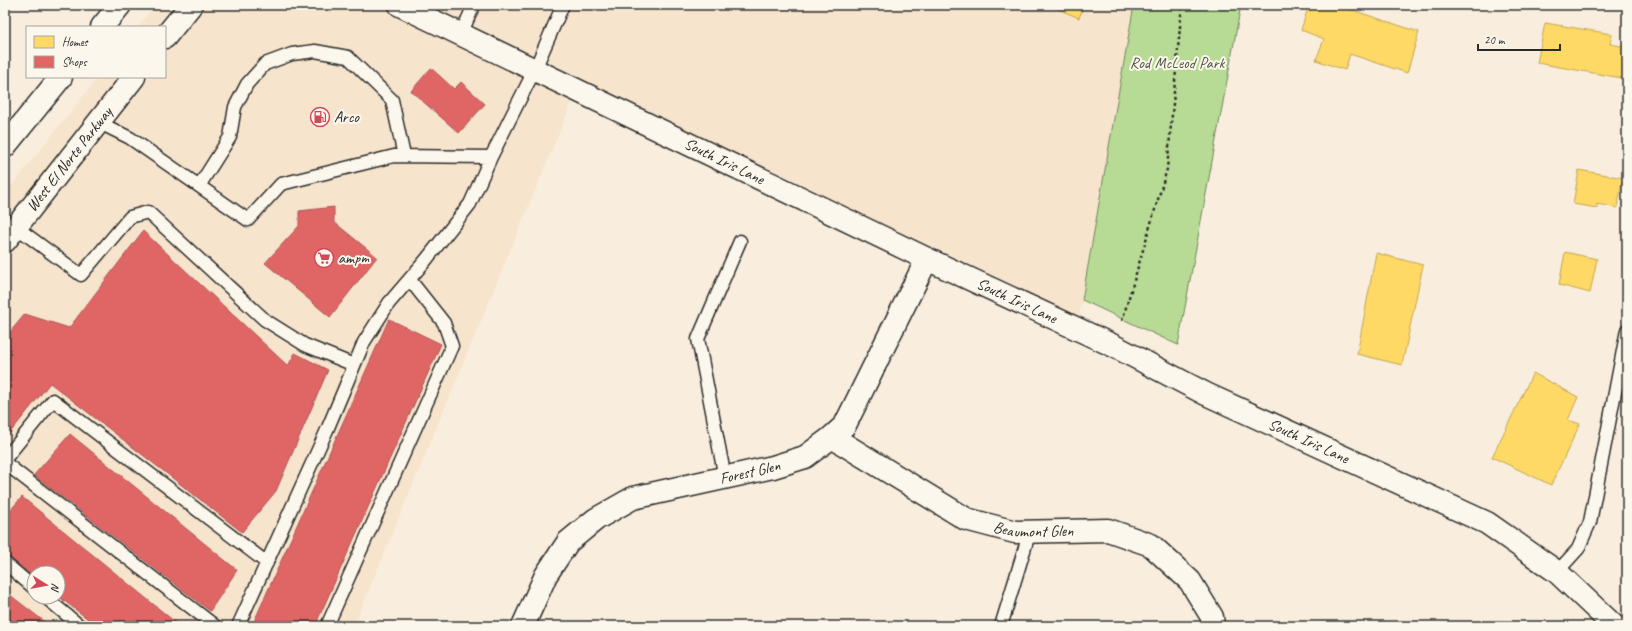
<svg xmlns="http://www.w3.org/2000/svg" width="1632" height="631" font-family="Caveat,sans-serif">
<style>
.built{fill:#f7e4cc;fill-rule:evenodd}
.green{fill:#b7db95;stroke:#718360}
.homes{fill:#ffd966;stroke:#bfa554}
.shops{fill:#e06666;stroke:#aa5454}
.lines{fill:none;stroke-linecap:round;stroke-linejoin:round}
.lane-casing{stroke:#2b2b2b;stroke-width:15}
.street-casing{stroke:#2b2b2b;stroke-width:25}
.secondary-casing{stroke:#2b2b2b;stroke-width:25}
.primary-casing{stroke:#2b2b2b;stroke-width:25}
.path{stroke:#2b2b2b;stroke-width:2.5;stroke-dasharray:3 3;stroke-linecap:butt}
.lane{stroke:#fbf7ec;stroke-width:12}
.street{stroke:#fbf7ec;stroke-width:22}
.secondary{stroke:#fbf7ec;stroke-width:22}
.primary{stroke:#fbf7ec;stroke-width:22}
.labels{text-anchor:middle;dominant-baseline:central;stroke-width:4;stroke-linejoin:round;paint-order:stroke}
.park-label{font-size:16px;fill:#4e5746;stroke:#fbf7ec}
.poi-label{font-size:16px;fill:#2b2b2b;stroke:#fbf7ec;text-anchor:start}
.street-label{font-size:16px;fill:#2b2b2b;stroke:#fbf7ec}
</style>
<rect width="100%" height="100%" fill="#f9eedd"/>
<filter id="ink" filterUnits="userSpaceOnUse"><feTurbulence type="fractalNoise" baseFrequency=".025" numOctaves="2"/><feDisplacementMap in="SourceGraphic" scale="8" xChannelSelector="R" yChannelSelector="G"/><feConvolveMatrix kernelMatrix="1 2 1 2 8 2 1 2 1" color-interpolation-filters="sRGB"/></filter>
<g filter="url(#ink)">
<path class="built" d="M155,5H1135L1077,329L577,90L354,626H5V194L98,77H165V27H138ZM34,573H58V597H34Z"/>
<path class="green" d="M1134,5H1241L1178,345L1082,300Z"/>
<path class="homes" d="M1049,5H1084L1079,18Z
M1309,5H1337L1419,32L1407,73L1350,54L1345,70L1316,60L1324,39L1301,30Z
M1545,23L1612,34L1610,44L1627,47V79L1537,63Z
M1579,170L1623,178L1617,208L1597,204V208L1573,204Z
M1565,252L1597,259L1590,293L1559,285Z
M1376,253L1423,265L1402,365L1357,354Z
M1533,373L1578,397L1568,420L1580,424L1551,485L1492,457Z"/>
<path class="shops" d="M431,68L454,89L461,82L485,104L459,133L411,91Z
M334,207V222L377,257L330,317L265,263L299,226V211Z
M143,231L288,366L295,353L328,370L276,491L242,532L50,383L5,439V338L25,314L69,328Z
M389,319L441,344L315,626H252Z
M70,434L237,570L210,611L34,475Z
M22,497L180,626H97L58,596V573H34V577L5,554V516Z
M5,591L50,626H5Z"/>
<g class="lines">
<defs>
<path id="lane" d="M461,34L474,5
M98,122L130,138L248,220L281,184L394,156L491,157L535,69L563,5
M199,186L230,137L235,107L247,84L265,64L292,54L315,51L348,57L392,100L404,156
M16,227L81,275L130,217L148,212L265,320L305,345L354,365
M5,459L53,400L267,563
M5,463L215,626
M725,478L698,339L740,241
M5,563L34,588
M1557,572L1578,549L1590,522L1627,330
M45,597L80,626
M238,626L327,430L364,342L389,303L426,260L470,204L491,157
M327,626L452,346L444,323L410,280
M1001,626L1030,531"/>
<g id="street">
<path id="s1" d="M832,437L966,519L1015,532L1108,530L1151,545L1190,581L1212,617L1213,626"/>
<path id="s2" d="M523,626L546,575L568,542L596,519L633,498L773,467L805,457L832,437L845,425L927,259"/>
</g>
<g id="secondary">
<path id="s3" d="M400,5L927,259L1114,346L1206,394L1487,523L1557,572L1614,626"/>
</g>
<g id="primary">
<path d="M102,27L120,5"/>
<path d="M165,37L191,5"/>
<path d="M5,146L61,77"/>
<path id="s4" d="M5,241L134,77"/>
</g>
</defs>
<use href="#lane" class="lane-casing"/>
<use href="#street" class="street-casing"/>
<use href="#secondary" class="secondary-casing"/>
<use href="#primary" class="primary-casing"/>
<path class="path" d="M1122,321L1167,169L1182,5"/>
<use href="#lane" class="lane"/>
<use href="#street" class="street"/>
<use href="#secondary" class="secondary"/>
<use href="#primary" class="primary"/>
</g>
</g>
<defs>
<symbol id="fuel-ring" viewBox="-11 -11 22 22"><circle r="9.5" fill="#fbf7ec" stroke="#d1495b" stroke-width="1.5"/><path d="M-5.5-6h7V0h2V4h1.3V-2.5L3-4.5l.8-.8L6-3V5H2.5V1h-1V6h-7ZM-4.2-4.7v3.2H.2V-4.7Z" fill="#d1495b"/></symbol>
<symbol id="supermarket-ring" viewBox="-11 -11 22 22"><circle r="9.5" fill="#fbf7ec" stroke="#d1495b" stroke-width="1.5"/><path d="M-6-5.5h2.5l.6 2H6L4.5 2H-2.5L-4.4-4H-6ZM-1.5 3.2a1.3 1.3 0 1 0 .1 0ZM3 3.2a1.3 1.3 0 1 0 .1 0Z" fill="#d1495b"/></symbol>
</defs>
<g fill-rule="evenodd">
<use href="#fuel-ring" x="309" y="106" width="22" height="22"/>
<use href="#supermarket-ring" x="313" y="247" width="22" height="22"/>
</g>
<g class="labels">
<g class="park-label">
<text x="1177" y="63">Rod McLeod Park</text>
</g>
<g class="poi-label">
<text x="334" y="117">Arco</text>
<text x="338" y="258">ampm</text>
</g>
<g class="street-label">
<text stroke="none"><textPath href="#s4" startOffset="104">West El Norte Parkway</textPath></text>
<text stroke="none"><textPath href="#s3" startOffset="360">South Iris Lane</textPath></text>
<text stroke="none"><textPath href="#s3" startOffset="684">South Iris Lane</textPath></text>
<text stroke="none"><textPath href="#s3" startOffset="1008">South Iris Lane</textPath></text>
<text stroke="none"><textPath href="#s2" startOffset="294">Forest Glen</textPath></text>
<text stroke="none"><textPath href="#s1" startOffset="226">Beaumont Glen</textPath></text>
</g>
</g>
<rect width="1632" height="631" fill="none" stroke="#fbf7ec" stroke-width="20"/>
<rect x="10" y="10" width="1612" height="611" fill="none" stroke="#2b2b2b" stroke-width="1.5" filter="url(#ink)"/>
<rect x="26" y="26" width="140" height="52" fill="#fbf7ec" stroke="#a8a59f"/>
<rect x="34" y="36" width="20" height="12" fill="#ffd966" stroke="#a8a59f"/>
<text x="62" y="46" font-size="12" fill="#2b2b2b">Homes</text>
<rect x="34" y="56" width="20" height="12" fill="#e06666" stroke="#a8a59f"/>
<text x="62" y="66" font-size="12" fill="#2b2b2b">Shops</text>
<g transform="translate(46 585) rotate(101)"><circle r="19" fill="#fbf7ec" stroke="#a8a59f"/>
<path d="M0-3L7 15L0 10L-7 15Z" fill="#d1495b"/>
<text y="-6" font-size="11" font-weight="bold" text-anchor="middle" fill="#2b2b2b">N</text>
</g>
<path d="M1478 44v6h82v-6" fill="none" stroke="#2b2b2b" stroke-width="2"/>
<text x="1484" y="44" font-size="12" fill="#2b2b2b" stroke="#fbf7ec" stroke-width="3" paint-order="stroke">20 m</text>
</svg>
